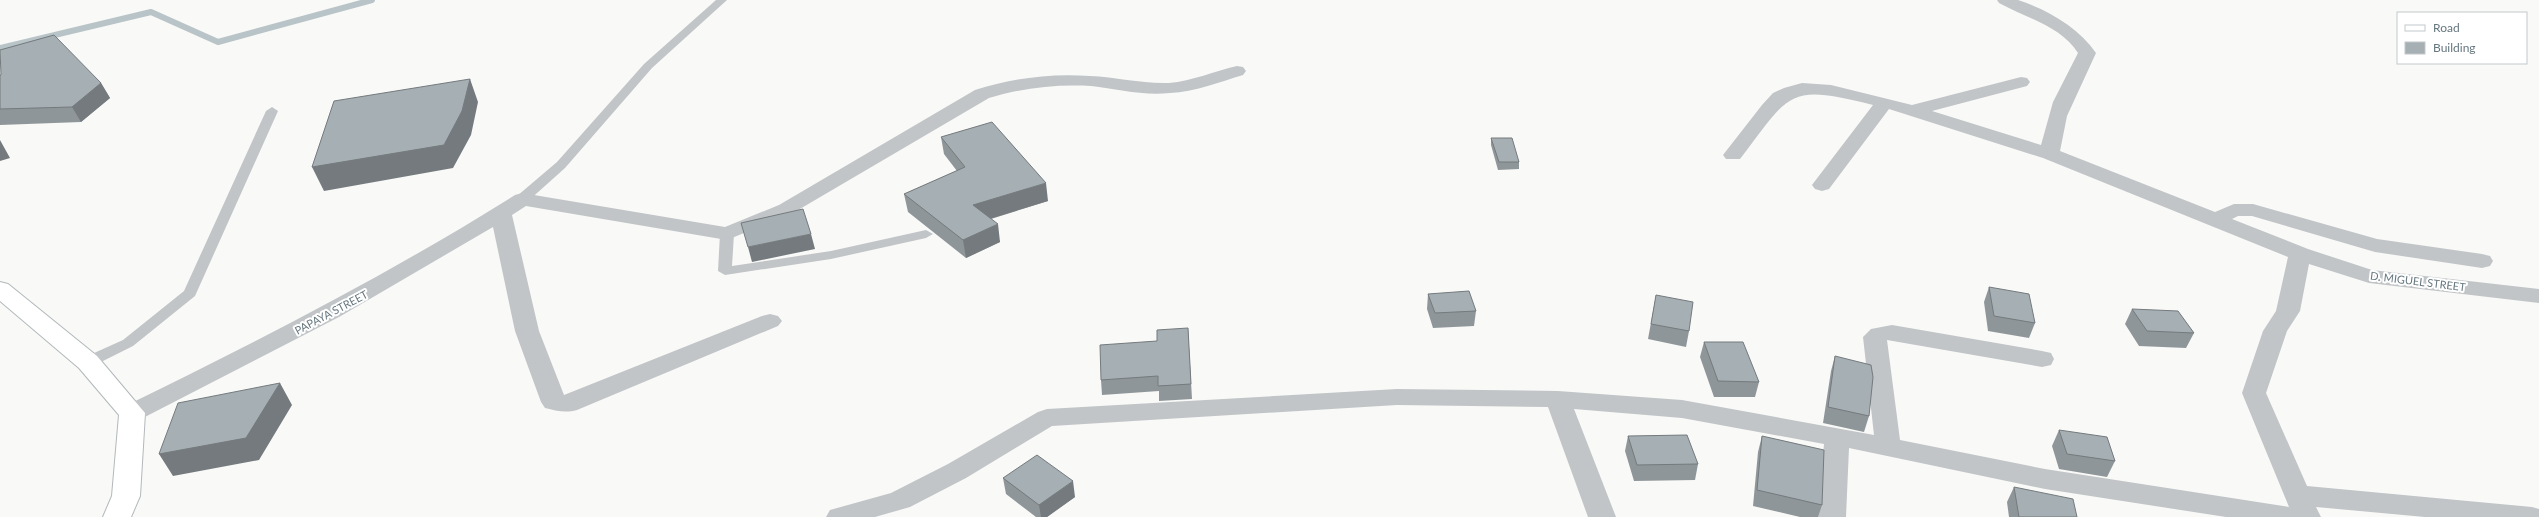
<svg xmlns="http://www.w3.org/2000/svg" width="2539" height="517" font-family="Lato,sans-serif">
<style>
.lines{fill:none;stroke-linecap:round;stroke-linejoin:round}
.stream{stroke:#b8c4c7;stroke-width:6}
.primary-casing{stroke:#b2b8bb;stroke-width:2}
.lane{fill:#c1c5c8;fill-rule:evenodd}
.street{fill:#c1c5c8;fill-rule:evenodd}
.primary{fill:#fff;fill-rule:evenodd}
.wall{fill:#8f969a}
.shaded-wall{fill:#747a7d}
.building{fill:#a6afb3;stroke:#747a7d}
.labels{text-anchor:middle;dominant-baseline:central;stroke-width:4;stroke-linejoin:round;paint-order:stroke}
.street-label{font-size:11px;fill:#66777f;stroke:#fff}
</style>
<rect width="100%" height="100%" fill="#f9f9f7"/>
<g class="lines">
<path class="stream" d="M0,48L151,12L218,42L372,0"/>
<defs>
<path id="primary" d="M0,282L8,284L97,356L145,413L140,496L131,517H103L112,496L119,415L79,368L0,301Z"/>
</defs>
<use href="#primary" class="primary-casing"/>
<path class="lane" d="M716,0H727L652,68L565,168L527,202H517L515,199L517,196L557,162L644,64Z
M272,107L278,111L195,296L133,346L93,366H83L80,362L83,358L123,340L184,291L266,111Z
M727,230L734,234L732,266L831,251L926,230L933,234L926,238L831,259L725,275L718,271L720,234Z"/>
<path class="street" d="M1997,0C2003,0 2012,0 2018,0C2048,10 2078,27 2096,53L2067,116L2060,151L2215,212L2234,204H2253L2377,239L2482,254L2490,256L2493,261L2490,266L2482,268L2375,252L2252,216H2238L2232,219L2308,249L2372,270L2539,289V303L2369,283L2309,264L2300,311L2287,331L2266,393L2307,486L2532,507L2539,509V517H2425L2316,507L2321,517H2226L2045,489L1849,448L1846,517H1818L1824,444L1682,418L1574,409L1616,517H1588L1548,407L1397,405L1052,426L966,478L910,507L875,517H826L830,510L891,493L948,464L1038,412L1047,409L1397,389L1558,391L1682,400L1874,435L1863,337L1871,329L1892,325L2042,351L2051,353L2054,359L2051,365L2042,367L1887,340L1900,440L2045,469L2289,507L2242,393L2263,331L2276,311L2288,257L2043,158L1889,109L1829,189L1822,191L1815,189L1812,185L1815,181L1873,105C1786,83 1791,93 1740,159H1726L1723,155L1762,105L1773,93L1784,88L1802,83L1831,85L1912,105L2021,77L2027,78L2030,82L2027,86L1932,111L2041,145L2053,102L2078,53C2061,26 2026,18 1999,3Z
M1237,66L1243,67L1246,71L1243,75C1219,82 1195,92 1170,93C1143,96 1117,89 1091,86C1057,84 1021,88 989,98L793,213L727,240L526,206L512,215L539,331L564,395L762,316L770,314L778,316L782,321L778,326L577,410C566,413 556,411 545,408L541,402L515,331L493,227L339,317L141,419L132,422L123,419L119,413L123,407C257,342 389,274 515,195L522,193L725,227L779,205L975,90C1013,78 1051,73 1090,76C1117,77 1142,84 1169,83C1192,81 1215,71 1237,66Z"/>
<use href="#primary" class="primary"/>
</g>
<path class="wall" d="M0,75L101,83L110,98L81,122L0,125Z
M941,137L1048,201L991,219L1000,242L966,258L908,212L904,194L957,171L944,154Z
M1491,138L1519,162V169L1498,170L1491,145Z
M1989,287L2035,323L2029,338L1988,331L1984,302Z
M1428,294L1476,311L1474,326L1433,328L1427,309Z
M1656,295L1689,331L1686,347L1648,339Z
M2132,309L2194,333L2186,348L2139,346L2125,324Z
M1188,328L1192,399L1159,401V391L1102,395L1101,380L1157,341Z
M1704,342L1759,382L1755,397H1714L1700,357Z
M1835,356L1869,416L1864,432L1823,423L1831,371Z
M2059,430L2115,461L2107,477L2059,469L2052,446Z
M1628,436L1698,464L1695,480L1634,481L1625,451Z
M1762,436L1822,505L1818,517H1800L1753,506L1758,452Z
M1003,478L1075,497L1047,517H1036L1006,494Z
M2014,487L2077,517H2009L2007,502Z"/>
<path class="shaded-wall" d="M470,79L478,102L471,135L453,168L324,191L312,167Z
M101,83L110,98L81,122L72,107Z
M0,140L10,158L0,161Z
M1046,183L1048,201L976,223L973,205Z
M998,224L1000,242L966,258L963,240Z
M811,234L815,249L752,262L748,247Z
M280,383L292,405L259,460L173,476L159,454Z
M1073,481L1075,497L1047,517H1041L1039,505Z"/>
<path class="building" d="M54,35L101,83L72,107L0,109V75H1L0,50Z
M470,79L462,111L444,145L312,167L334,101Z
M992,122L1046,183L973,205L998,224L963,240L904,194L965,167L941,137Z
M1491,138H1512L1519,162H1499Z
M803,209L811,234L748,247L741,223Z
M1989,287L2029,294L2035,323L1994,316Z
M1469,291L1476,311L1435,313L1428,294Z
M1656,295L1693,302L1689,331L1651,324Z
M2132,309L2178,311L2194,333L2147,331Z
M1188,328L1191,384L1158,386V376L1101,380L1100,345L1157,341V330Z
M1704,342H1743L1759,382L1718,381Z
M1835,356L1871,365L1873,377L1869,416L1828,407Z
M280,383L246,438L159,454L178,403Z
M2059,430L2107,437L2115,461L2067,454Z
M1687,435L1698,464L1637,465L1628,436Z
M1762,436L1824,450L1822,505L1757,490Z
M1037,455L1073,481L1039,505L1003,478Z
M2014,487L2073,499L2077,517H2019Z"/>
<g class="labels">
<g class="street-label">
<text transform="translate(2418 281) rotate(7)">D. MIGUEL STREET</text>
<text transform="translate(331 312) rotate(-28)">PAPAYA STREET</text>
</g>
</g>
<rect x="2397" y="12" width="130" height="52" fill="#ffffff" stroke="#c2c9cc"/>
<rect x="2405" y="25" width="20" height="6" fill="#ffffff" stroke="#c2c9cc"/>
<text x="2433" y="32" font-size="12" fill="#66777f">Road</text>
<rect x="2405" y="42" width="20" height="12" fill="#a6afb3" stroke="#c2c9cc"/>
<text x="2433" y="52" font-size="12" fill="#66777f">Building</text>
</svg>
